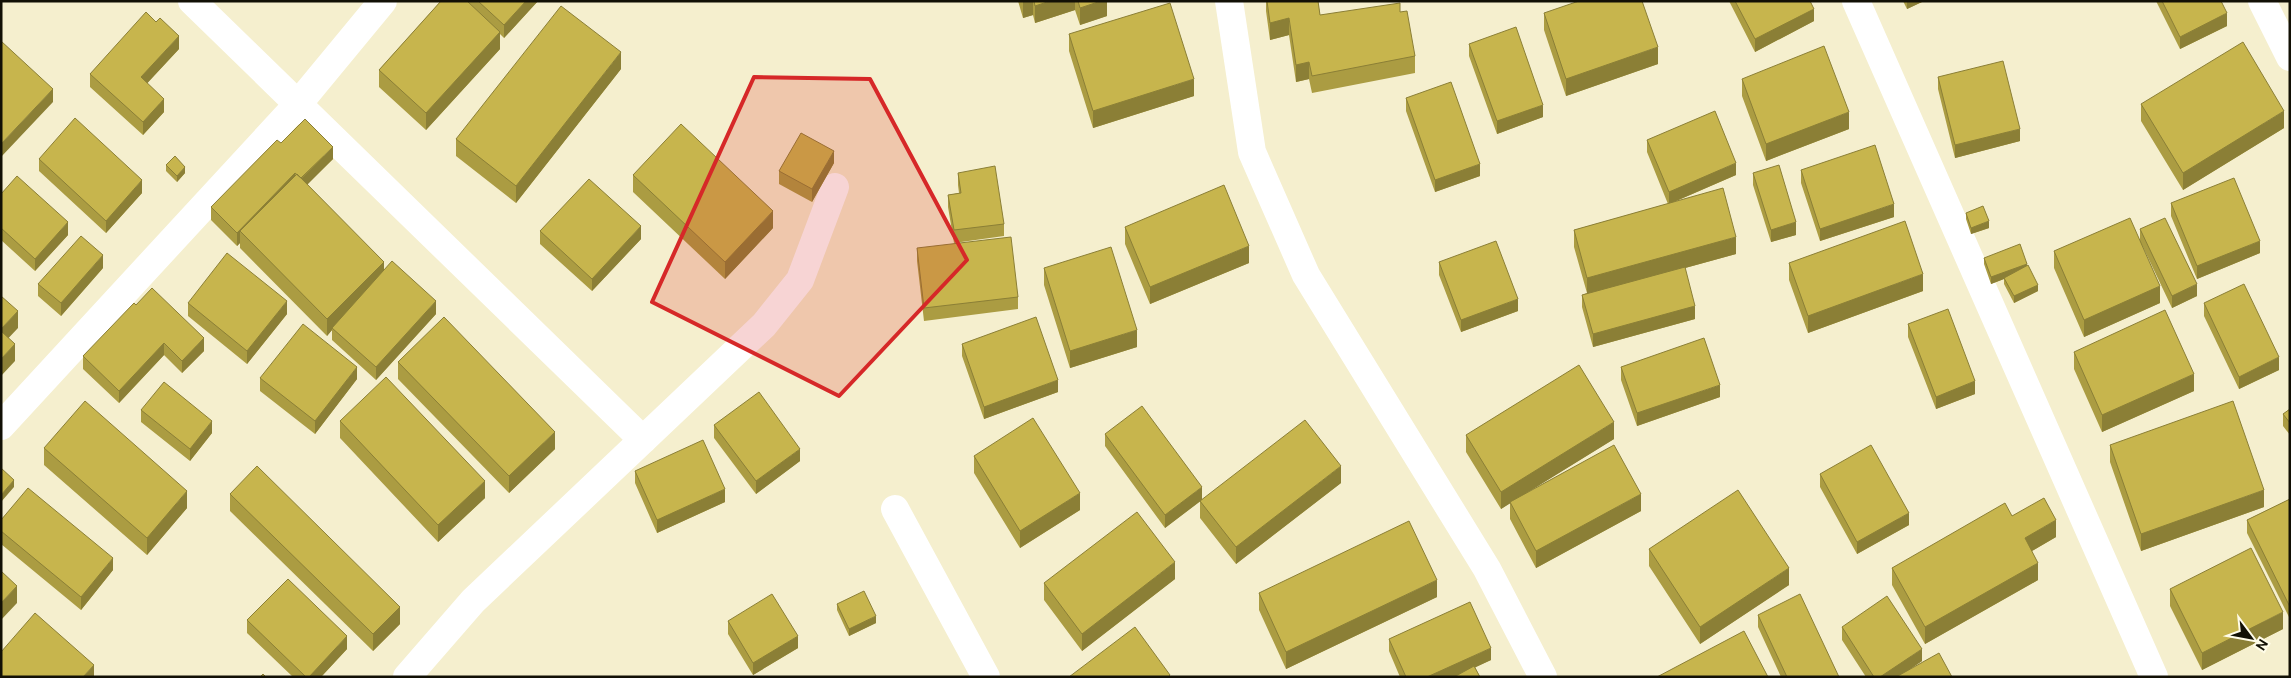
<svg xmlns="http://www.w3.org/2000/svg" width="2291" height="678" font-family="Ubuntu,sans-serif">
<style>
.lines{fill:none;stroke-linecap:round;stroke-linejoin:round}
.street{stroke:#fff;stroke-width:28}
.wall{fill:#ab9c42}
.shaded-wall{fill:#8b7f36}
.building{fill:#c7b54d;stroke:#8b7f36}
.marked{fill:#d62828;fill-opacity:0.2;stroke:#d62828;stroke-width:4;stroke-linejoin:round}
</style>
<rect width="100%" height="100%" fill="#f5efce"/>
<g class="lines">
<path class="street" d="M192,1L643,440
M1229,1L1252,152L1306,275L1487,569L1543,677
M1856,1L2154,677
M2262,1L2290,57
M1,426L298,104L383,1
M895,509L986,677
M407,677L473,601L764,325L800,280L835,187"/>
</g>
<path class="wall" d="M441,1H538L504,38L500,34V49L426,130L379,87V70Z
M1018,1H1107V16L1080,25L1075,10L1035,23L1033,15L1023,18Z
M1266,1H1318L1320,15L1400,12L1415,56V73L1312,93L1309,79L1296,82L1289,35L1270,40L1266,11Z
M1729,1H1810L1814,21L1755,52Z
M1903,1H1924L1907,9Z
M2156,1H2221L2227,26L2180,49Z
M1544,13L1658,64L1566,96L1544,30Z
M1069,34L1194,96L1093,128L1069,51Z
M1469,44L1543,117L1497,134L1469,56Z
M179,49L147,83L164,112L143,135L90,87V74Z
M621,69L516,203L456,156V139Z
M1938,77L2020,141L1955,158L1938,89Z
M1742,79L1849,129L1766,161L1742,96Z
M1406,98L1480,176L1435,192L1406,111Z
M2141,104L2284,128L2183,190L2141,121Z
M1647,140L1736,175L1674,202L1736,254L1685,268L1695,319L1593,347L1582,307V295L1587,293L1574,247V230L1668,204L1647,152Z
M281,143L333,159L307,184L384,271L436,314L376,380L332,340V330L327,336L240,248V243L237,246L211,220V207Z
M39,159L142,193L106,233L39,171Z
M834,163L812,202L779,184V171Z
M166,165L185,173L177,182L166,171Z
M1801,170L1894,217L1820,241L1801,183Z
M958,173L1004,224V236L954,243L948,207V195L959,193L958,185Z
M1753,173L1796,235L1771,242L1753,185Z
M633,175L773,228L725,279L633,192Z
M1,194L68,235L35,271L1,240Z
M2171,203L2260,253L2197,279L2171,216Z
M1966,213L1989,228L1971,234L1966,219Z
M1125,227L1249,263L1150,304L1125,244Z
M2140,229L2197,296L2172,308L2142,245L2160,303L2084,337L2054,268V251L2140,242Z
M540,231L641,239L592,291L540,244Z
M917,248L1018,297V309L924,321L917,261Z
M1984,258L2027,266L2038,291L2014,303L2004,284V279L1991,284L1984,264Z
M1439,262L1518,311L1461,332L1439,275Z
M1789,263L1923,291L1808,333L1789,280Z
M103,268L61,316L38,296V284Z
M1044,268L1137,347L1070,368L1044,285Z
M188,303L287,314L247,364L188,316Z
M2204,303L2279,370L2239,389L2204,316Z
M136,305L204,351L182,373L164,355L119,403L83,369V356Z
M1908,324L1975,394L1936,409L1908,337Z
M962,344L1058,392L984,419L962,356Z
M2074,352L2194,391L2102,432L2074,369Z
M398,362L555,449L509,493L398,379Z
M1621,367L1720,397L1637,426L1621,380Z
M260,378L357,379L315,434L260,391Z
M2290,409V435L2283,426V414Z
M141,410L212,433L190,461L141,422Z
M340,421L485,498L438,542L340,438Z
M714,425L800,461L756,494L714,438Z
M1105,434L1202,499L1341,483L1236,564L1200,518V501L1165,528L1105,446Z
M1466,435L1614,439L1526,493L1641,511L1536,568L1510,519V503L1501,509L1466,452Z
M2110,445L2264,507L2141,551L2110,462Z
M44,448L187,508L147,555L44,465Z
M974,456L1080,510L1020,548L974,473Z
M635,471L725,502L657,533L635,483Z
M1820,474L1909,525L1857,554L1820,487Z
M230,494L400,624L373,651L230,511Z
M2290,499V619L2247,533V520Z
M2012,516L2056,537L2032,551L2038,580L1925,644L1892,585V568Z
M1,520L113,570L81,610L1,544Z
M1649,549L1789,585L1700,644L1649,566Z
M1175,579L1082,651L1044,600V583Z
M2170,589L2283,629L2202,670L2170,606Z
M1259,593L1437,597L1286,669L1259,610Z
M837,604L876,623L849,636L837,610Z
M1758,615L1839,677H1781L1758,627Z
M247,620L347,649L321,677H293L247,633Z
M728,621L798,648L753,675L728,634Z
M1842,627L1922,661L1908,670L1952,677H1866L1842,640Z
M1389,639L1491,660L1475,667L1480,677H1400L1389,651Z"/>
<path class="shaded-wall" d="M526,1H538L504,38V25Z
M1023,1H1033V15L1023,18Z
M1050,1H1075V10L1035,23V6Z
M1101,1H1107V16L1080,25V8Z
M1907,1H1924L1907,9Z
M1814,9V21L1755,52V39Z
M2227,13V26L2180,49V37Z
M1289,18V35L1270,40V23Z
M500,32V49L426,130V113Z
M179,36V49L141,90V77Z
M1658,47V64L1566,96V79Z
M621,52V69L516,203V186Z
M1309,62V79L1296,82V65Z
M1194,79V96L1093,128V111Z
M53,89V102L1,157V144Z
M164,99V112L143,135V122Z
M1543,105V117L1497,134V121Z
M2284,111V128L2183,190V173Z
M1849,112V129L1766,161V144Z
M2020,129V141L1955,158V145Z
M333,147V159L301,191V179Z
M834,151V163L812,202V189Z
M1736,163V175L1669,204V192Z
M1480,164V176L1435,192V180Z
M185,167V173L177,182V176Z
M295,173V186L240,231V243L237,246V233Z
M142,180V193L106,233V221Z
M1894,204V217L1820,241V229Z
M773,211V228L725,279V262Z
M1989,221V228L1971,234V228Z
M68,222V235L35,271V259Z
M1796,222V235L1771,242V230Z
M641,226V239L592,291V279Z
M1736,237V254L1587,295V278Z
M2260,241V253L2197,279V266Z
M1249,246V263L1150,304V287Z
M103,255V268L61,316V303Z
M384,262V279L332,328V330L327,336V319Z
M2027,264V270L1991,284V277Z
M1923,274V291L1808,333V316Z
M2197,284V296L2172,308V296Z
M2038,285V291L2014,303V296Z
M2160,286V303L2084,337V320Z
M1518,299V311L1461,332V320Z
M287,301V314L247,364V351Z
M436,301V314L376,380V367Z
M1695,306V319L1593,347V334Z
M18,311V328L1,346V329Z
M1137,330V347L1070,368V351Z
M204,338V351L182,373V361Z
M164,343V355L119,403V391Z
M15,344V361L1,376V359Z
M2279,357V370L2239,389V377Z
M357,367V379L315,434V421Z
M2194,374V391L2102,432V415Z
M1058,380V392L984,419V407Z
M1975,381V394L1936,409V397Z
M1720,385V397L1637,426V413Z
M212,421V433L190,461V449Z
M1614,422V439L1501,509V492Z
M555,432V449L509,493V476Z
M800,449V461L756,494V481Z
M1341,466V483L1236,564V547Z
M14,480V487L1,502V495Z
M485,481V498L438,542V525Z
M1202,487V500L1165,528V515Z
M725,489V502L657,533V520Z
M2264,490V507L2141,551V534Z
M187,491V508L147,555V538Z
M1080,493V510L1020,548V531Z
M1641,494V511L1536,568V551Z
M1909,513V525L1857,554V542Z
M2056,520V537L2025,555V538Z
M113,558V570L81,610V597Z
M1175,562V579L1082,651V634Z
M2038,563V580L1925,644V627Z
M1789,568V585L1700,644V627Z
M1437,580V597L1286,669V652Z
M17,586V603L1,620V603Z
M400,607V624L373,651V634Z
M2283,612V629L2202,670V653Z
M876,616V623L849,636V629Z
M347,636V649L321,677H309Z
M798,636V648L753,675V663Z
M1491,648V660L1455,677H1427Z
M1922,649V661L1899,677H1880Z
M94,665V677H83Z"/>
<path class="building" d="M441,1H467L500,32L426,113L379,70Z
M478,1H526L504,25Z
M1034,1H1050L1035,6Z
M1078,1H1101L1080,8Z
M1267,1H1318L1320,15L1400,3V12L1407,11L1415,56L1312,76L1309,62L1296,65L1289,18L1270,23Z
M1579,1H1642L1658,47L1566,79L1544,13Z
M1735,1H1810L1814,9L1755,39Z
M2162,1H2221L2227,13L2180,37Z
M1170,3L1194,79L1093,111L1069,34Z
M561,6L621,52L516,186L456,139Z
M146,12L156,22L160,18L179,36L141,77L164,99L143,122L90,74Z
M1516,27L1543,105L1497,121L1469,44Z
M1,41L53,89L1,144Z
M2243,42L2284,111L2183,173L2141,104Z
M1824,46L1849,112L1766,144L1742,79Z
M2003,61L2020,129L1955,145L1938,77Z
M1451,82L1480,164L1435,180L1406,98Z
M1715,111L1736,163L1669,192L1647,140Z
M75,118L142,180L106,221L39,159Z
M305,119L333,147L301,178L295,173L237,233L211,207L277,140L281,143Z
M681,124L773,211L725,262L633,175Z
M801,133L834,151L812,189L779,171Z
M1875,145L1894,204L1820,229L1801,170Z
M175,156L185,167L177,176L166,165Z
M1779,165L1796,222L1771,230L1753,173Z
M995,166L1004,224L954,230L948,195L961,193L958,173Z
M297,174L384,262L327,319L240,231Z
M17,176L68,222L35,259L1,228V194Z
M2234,178L2260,241L2197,266L2171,203Z
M589,179L641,226L592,279L540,231Z
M1224,185L1249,246L1150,287L1125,227Z
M1723,188L1736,237L1587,278L1574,230Z
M1983,206L1989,221L1971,228L1966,213Z
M2130,218L2160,286L2084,320L2054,251Z
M2165,218L2197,284L2172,296L2140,229Z
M1905,221L1923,274L1808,316L1789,263Z
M81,236L103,255L61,303L38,284Z
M1011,237L1018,297L924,308L917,248Z
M1496,241L1518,299L1461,320L1439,262Z
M2020,244L2027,264L1991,277L1984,258Z
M1111,247L1137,330L1070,351L1044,268Z
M227,253L287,301L247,351L188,303Z
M392,261L436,301L376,367L332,328Z
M2028,265L2038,285L2014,296L2004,278Z
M1685,267L1695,306L1593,334L1582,295Z
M2244,284L2279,357L2239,377L2204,303Z
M152,288L204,338L182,361L164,343L119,391L83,356L134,303L136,305Z
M1,296L18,311L1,329Z
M1948,309L1975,381L1936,397L1908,324Z
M2165,310L2194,374L2102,415L2074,352Z
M444,317L555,432L509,476L398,362Z
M1036,317L1058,380L984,407L962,344Z
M303,324L357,367L315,421L260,378Z
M1,331L15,344L1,359Z
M1704,338L1720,385L1637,413L1621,367Z
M1579,365L1614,422L1501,492L1466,435Z
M386,377L485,481L438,525L340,421Z
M164,382L212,421L190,449L141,410Z
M759,392L800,449L756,481L714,425Z
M85,401L187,491L147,538L44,448Z
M2233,401L2264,490L2141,534L2110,445Z
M1142,406L1202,487L1165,515L1105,434Z
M2290,409V423L2283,414Z
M1033,418L1080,493L1020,531L974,456Z
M1305,420L1341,466L1236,547L1200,501Z
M703,440L725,489L657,520L635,471Z
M1614,445L1641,494L1536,551L1510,502Z
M1871,445L1909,513L1857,542L1820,474Z
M257,466L400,607L373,634L230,494Z
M1,468L14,480L1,495Z
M28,488L113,558L81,597L1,531V520Z
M1738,490L1789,568L1700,627L1649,549Z
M2044,498L2056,520L2025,538L2038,563L1925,627L1892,568L2005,503L2012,516Z
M2290,499V607L2247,520Z
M1137,512L1175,562L1082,634L1044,583Z
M1409,521L1437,580L1286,652L1259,593Z
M2251,548L2283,612L2202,653L2170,589Z
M1,571L17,586L1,603Z
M288,579L347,636L309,677H306L247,620Z
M864,591L876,616L849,629L837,604Z
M772,594L798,636L753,663L728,621Z
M1800,594L1839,677H1787L1758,615Z
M1887,596L1922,649L1880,677H1874L1842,627Z
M1470,602L1491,648L1427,677H1406L1389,639Z
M35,613L94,665L83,677H1V652Z
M1135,627L1170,675L1168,677H1069Z
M1744,631L1768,677H1657Z
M1939,653L1952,677H1896Z
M1474,666L1480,677H1454Z
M263,674L266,677H260Z"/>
<path class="marked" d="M754,77L870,79L967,260L839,396L652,302Z"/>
<rect width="2291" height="678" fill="none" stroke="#121005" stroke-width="5"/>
<g transform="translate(2251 638) rotate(122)" stroke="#fffce8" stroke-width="4" paint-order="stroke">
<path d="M0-4L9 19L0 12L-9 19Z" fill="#121005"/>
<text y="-8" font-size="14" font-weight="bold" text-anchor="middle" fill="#121005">N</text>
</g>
</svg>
